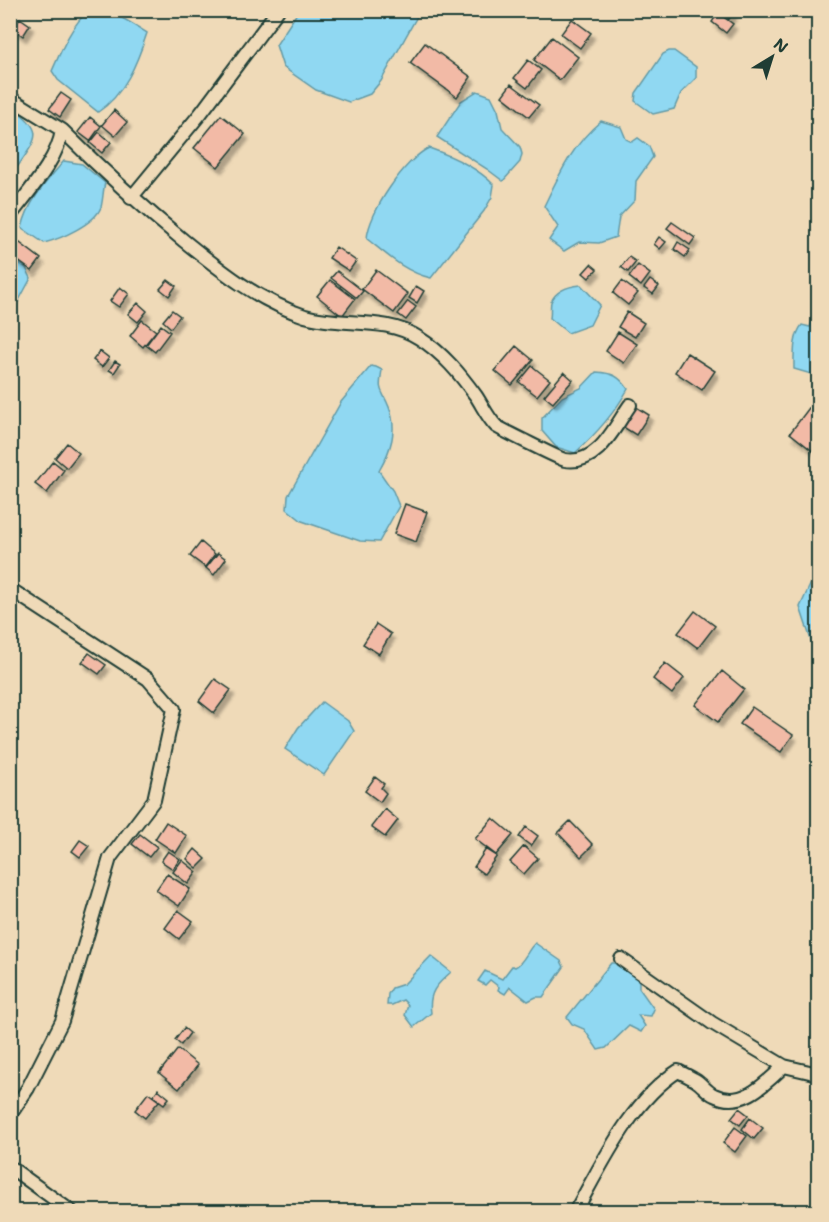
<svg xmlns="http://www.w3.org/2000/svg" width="829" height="1222" font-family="'Shantell Sans',sans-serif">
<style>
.water{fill:#90d8f2;stroke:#639aa6;stroke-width:1.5}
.building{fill:#f2baa6;stroke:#1f3d34;stroke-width:1.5;filter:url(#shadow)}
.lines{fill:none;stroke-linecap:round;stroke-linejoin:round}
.minor-casing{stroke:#1f3d34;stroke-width:16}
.minor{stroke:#efdab8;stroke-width:12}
</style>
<defs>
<filter id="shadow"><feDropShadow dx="3.5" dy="5.5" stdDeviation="1.5" flood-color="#0004"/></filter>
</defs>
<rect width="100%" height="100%" fill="#efdab8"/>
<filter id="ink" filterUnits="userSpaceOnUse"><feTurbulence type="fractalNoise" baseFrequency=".0167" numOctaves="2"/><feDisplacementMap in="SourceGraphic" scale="12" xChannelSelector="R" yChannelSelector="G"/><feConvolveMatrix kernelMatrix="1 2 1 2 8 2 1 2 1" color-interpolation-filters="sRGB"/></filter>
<g filter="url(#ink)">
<path class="water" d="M299,10H420V11L381,81L370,94L349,102L316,90L283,67L276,45Z
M88,11C113,10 127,20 147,33C137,63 125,94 98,112L58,80L52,71C61,51 71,26 88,11Z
M669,51H674L696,67V78L681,93L674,109L653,114L635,101L636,93L663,54Z
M477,91L491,96L498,110L502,128L520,147L522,154L520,162L503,181L487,169L437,137L461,101Z
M11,108H13C47,132 36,139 16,169L11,167Z
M601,121L621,127L626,139L632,142L638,138L649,146L653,157L636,181L635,200L619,217L616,237L599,243L579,242L564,251L549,240L558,227L544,206C560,173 573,144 601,121Z
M429,148C452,156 477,167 494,185L492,197L484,211L431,278C406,273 386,254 367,239C368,213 406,158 429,148Z
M64,161L82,164L105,183C103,190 103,200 101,207C95,224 60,239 44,243L22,228C28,201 46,182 64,161Z
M11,257L26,268L31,278L11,315Z
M581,285L600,305L590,325L568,333L550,318C551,314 550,306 551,302C556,290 570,286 581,285Z
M818,307V376L794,369C794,354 793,336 802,325L810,327Z
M371,366L376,367L382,370C378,394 381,387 389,407C398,430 391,450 379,471L393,491L399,506L379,542L360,541L302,521L287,509L288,496L341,402Z
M596,372C613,373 619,376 628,389C614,414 596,434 575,453L556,447L542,431V418L562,397L581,388Z
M818,573V649L812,643L800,607L811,583Z
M322,702L348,721L354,731L324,775L285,749L298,728Z
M535,943L561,961L564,967L543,997H536L528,1001L510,987L505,994L498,990L499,987L490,980L485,985L478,981L485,971L502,979L512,966L515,967C523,964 528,949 535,943Z
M431,956L451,972C436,985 428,993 431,1013L414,1027L405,1015L408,1005L403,1000L392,1005H387L388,994L392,988L404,984Z
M611,963H617L639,974V988L654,1009L651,1016L638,1015L645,1026L641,1032L629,1026L606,1048L598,1050L584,1029L572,1024L567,1017Z"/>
<path class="building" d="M720,10H732L734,12L729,19Z
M718,13L733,24L726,33L712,22Z
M20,18L30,25L23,36L13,29Z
M572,19L591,33L580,48L561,34Z
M552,37L578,57L560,80L534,60Z
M425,43L471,77L457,97L410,63Z
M528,60L541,70L527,88L514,78Z
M511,84L539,105L529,117L502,96Z
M61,93L71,100L60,117L49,109Z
M114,110L127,122L115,136L102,125Z
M221,115L245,134L218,167L194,148Z
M90,117L101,126L90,141L78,132Z
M99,132L111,142L102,153L90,143Z
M672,222L695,238L690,245L667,228Z
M12,237L41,259L32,271L10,255Z
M659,237L666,242L660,249L654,244Z
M678,242L690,250L685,257L674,249Z
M336,247L356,261L349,271L329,258Z
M629,257L636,262L628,272L621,267Z
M591,264L597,269L589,278L583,273Z
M638,265L650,274L641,286L629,277Z
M376,270L408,294L394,313L362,289Z
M337,271L363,291L357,298L331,278Z
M168,280L176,286L169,296L160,289Z
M330,280L355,299L342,316L317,296Z
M650,280L659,286L653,294L644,288Z
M622,281L638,293L628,305L613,293Z
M416,286L424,291L417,303L409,298Z
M120,287L129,294L119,307L110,301Z
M408,301L416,307L406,320L398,314Z
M138,303L147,311L138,322L128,314Z
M172,310L180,316L171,328L163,321Z
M627,312L644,323L635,337L618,327Z
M142,320L156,331L143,347L130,336Z
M161,325L170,332L155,352L146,345Z
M618,332L637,344L624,363L606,351Z
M516,346L533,360L512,385L495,371Z
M100,351L109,358L102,367L93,360Z
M687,353L715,371L702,390L675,372Z
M115,361L120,364L114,373L109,370Z
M532,366L550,380L537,396L519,382Z
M564,372L573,380L553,403L544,396Z
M818,396V445L814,452L790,433Z
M633,405L649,415L636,435L620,425Z
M67,443L79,453L67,468L55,458Z
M53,461L64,470L47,493L35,484Z
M405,504L427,512L416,542L394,534Z
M201,542L215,554L205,567L190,556Z
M218,553L226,559L214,575L206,568Z
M695,611L715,626L698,648L678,633Z
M376,624L391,634L379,654L363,644Z
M89,653L106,665L99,674L82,662Z
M665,663L684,678L672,694L653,679Z
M722,671L744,689L718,722L695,705Z
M215,679L231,690L214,713L199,701Z
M752,707L793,735L781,752L740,724Z
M375,777L384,784L381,788L386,793L380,802L365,791Z
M385,809L398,820L385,837L371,827Z
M493,818L513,835L496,855L475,839Z
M570,821L593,845L581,857L558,833Z
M166,822L187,836L176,853L155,839Z
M526,827L538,836L531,846L519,837Z
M140,834L157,847L149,857L132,844Z
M80,840L89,846L80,857L72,851Z
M524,846L538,858L524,874L510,862Z
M195,849L206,859L197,868L187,859Z
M486,849L497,856L484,874L474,867Z
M168,851L180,859L173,869L161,861Z
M182,860L197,872L188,884L173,872Z
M167,874L190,889L179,906L156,890Z
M178,910L193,921L179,939L165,928Z
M184,1028L190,1033L181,1045L175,1040Z
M178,1049L198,1065L179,1089L159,1073Z
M158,1089L169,1098L164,1104L153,1096Z
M148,1093L159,1101L145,1118L135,1110Z
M739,1108L748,1115L740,1125L731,1118Z
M750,1118L763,1128L754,1139L742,1129Z
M735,1127L747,1136L735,1152L723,1143Z"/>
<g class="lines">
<defs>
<path id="minor" d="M10,98L62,130C58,160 28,192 10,216
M62,130C101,169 140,205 183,240C220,270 258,301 305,316C343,327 385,316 419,338C443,353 460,374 476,396C482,405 488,418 496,426C500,429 560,459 565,460C598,466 615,426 630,405
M131,198L201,113L278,10
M10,589L148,679L174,709L154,800L110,858L62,1021L28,1088L10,1115
M621,959L712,1023L784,1066L818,1074
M10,1167L72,1212
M575,1212C602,1164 631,1101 678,1071C684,1074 690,1077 695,1080C702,1084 707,1092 714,1095C742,1109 765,1084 784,1066"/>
</defs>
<use href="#minor" class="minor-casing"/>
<use href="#minor" class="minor"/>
</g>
</g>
<rect width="829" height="1222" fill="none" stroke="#efdab8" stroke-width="36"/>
<rect x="18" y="18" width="793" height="1186" fill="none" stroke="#1f3d34" stroke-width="2" filter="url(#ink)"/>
<g transform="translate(772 57) rotate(38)" stroke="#efdab8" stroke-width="4.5" paint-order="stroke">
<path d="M0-4.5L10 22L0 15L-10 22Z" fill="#1f3d34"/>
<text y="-9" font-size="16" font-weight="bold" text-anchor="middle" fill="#1f3d34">N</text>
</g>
</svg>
